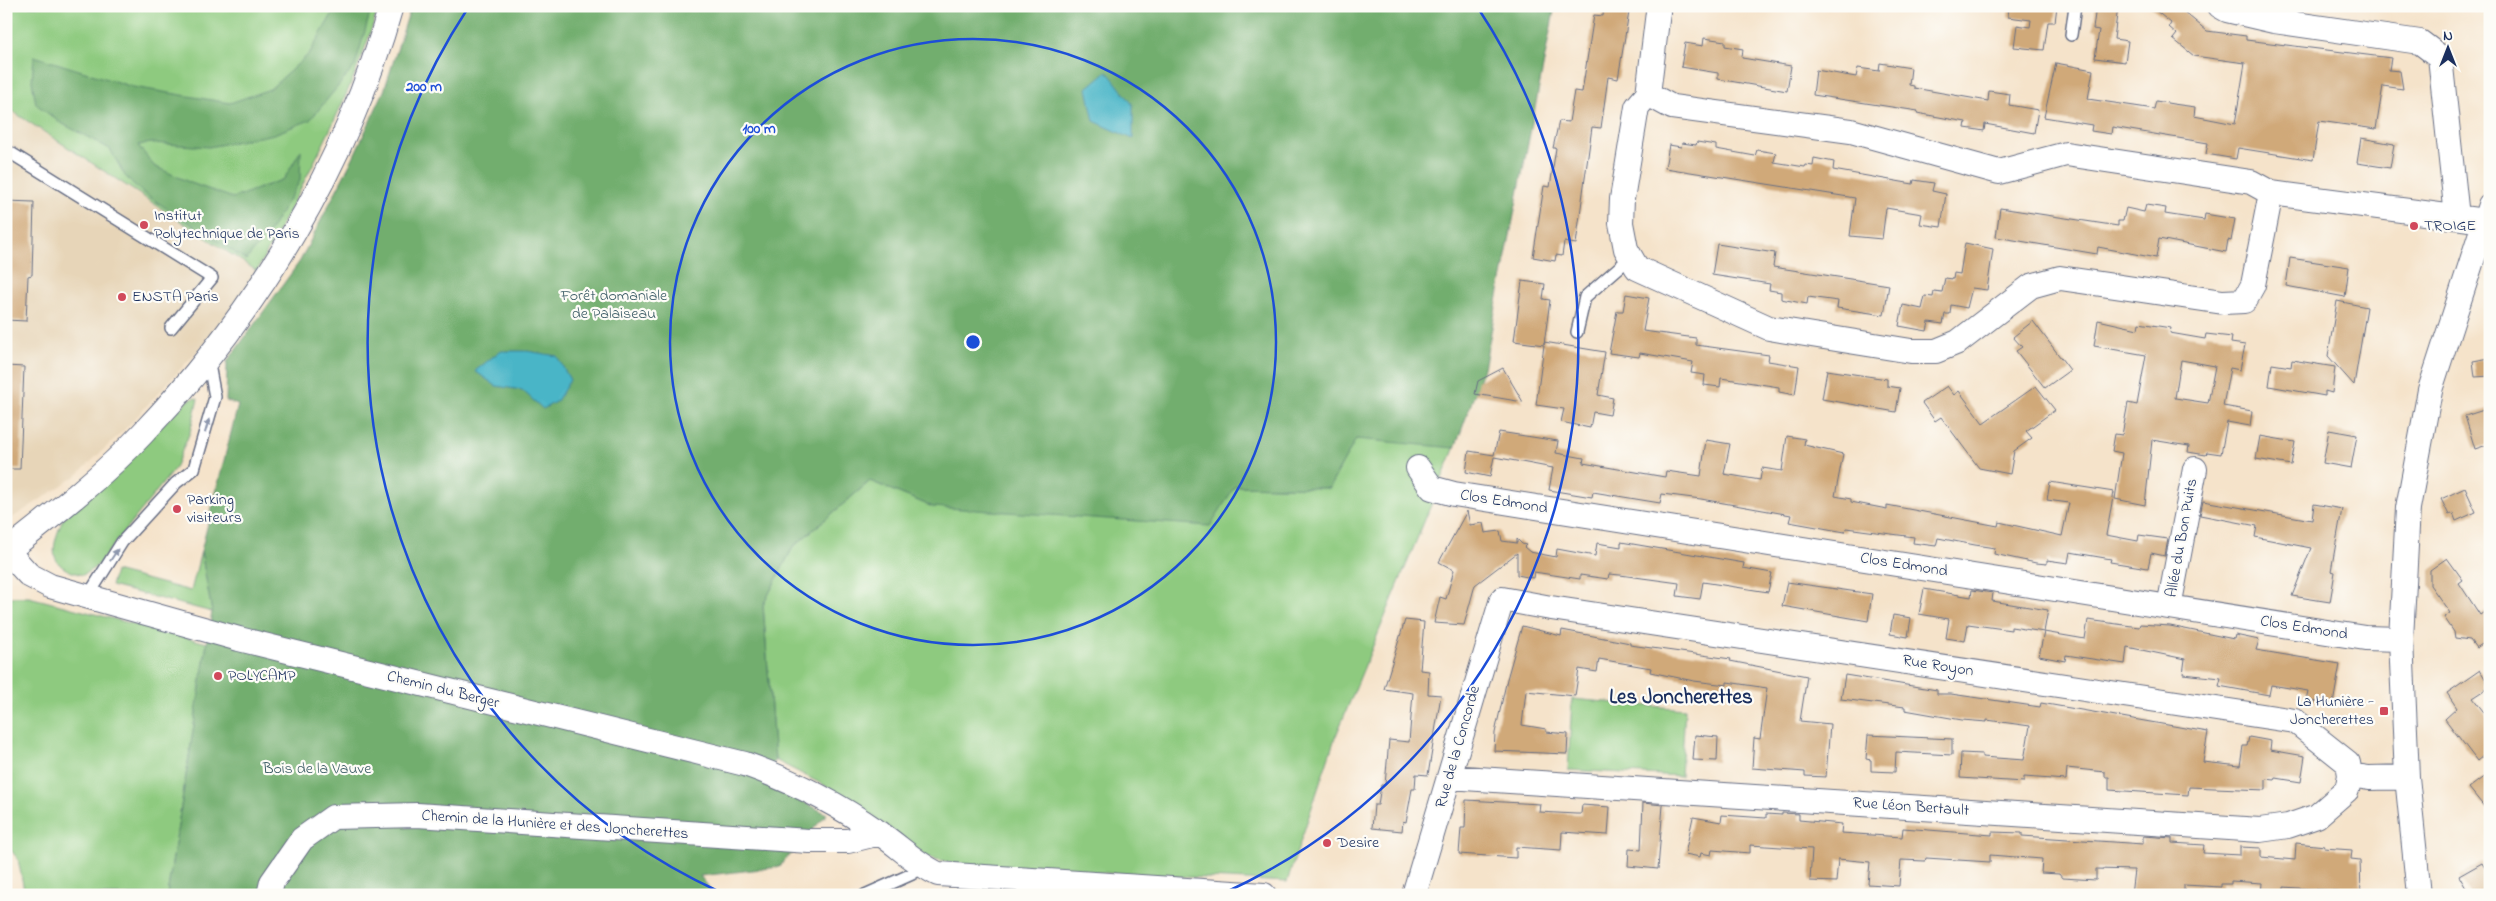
<svg xmlns="http://www.w3.org/2000/svg" width="2496" height="901" font-family="'Indie Flower',sans-serif">
<style>
.built{fill:#e7d5b8}
.green{fill:#8eca7f;stroke:#547c6e}
.forest{fill:#72ae6e;stroke:#466e66}
.water{fill:#4ab5c7;stroke:#327292}
.building{fill:#d0a979;fill-rule:evenodd}
.lines{fill:none;stroke-linecap:round;stroke-linejoin:round}
.service-casing{stroke:#676e84;stroke-width:14}
.minor-casing{stroke:#676e84;stroke-width:26}
.service{stroke:#fff;stroke-width:11}
.minor{stroke:#fff;stroke-width:24}
.oneway{fill:#8d97ae}
.ring{fill:none;stroke:#1d4ed8;stroke-width:2.5}
.poi-dot{fill:#d1495b;stroke:#fdfcf7;stroke-width:2}
.labels{text-anchor:middle;dominant-baseline:central;stroke-width:4.5;stroke-linejoin:round;paint-order:stroke}
.poi-label{font-size:16px;fill:#1b2f5e;stroke:#fdfcf7;text-anchor:start}
.park-label{font-size:16px;fill:#3e5e68;stroke:#fdfcf7}
.street-label{font-size:16px;fill:#1b2f5e;stroke:#fdfcf7}
.district-label{font-size:21px;font-weight:bold;fill:#1b2f5e;stroke:#fdfcf7}
.centre{fill:#1d4ed8;stroke:#fdfcf7;stroke-width:2.5}
.ring-label{font-size:15px;text-anchor:middle;font-weight:bold;fill:#1d4ed8;stroke:#fdfcf7;stroke-width:4.5;stroke-linejoin:round;paint-order:stroke}
</style>
<rect width="100%" height="100%" fill="#fdfcf7"/>
<filter id="ink" filterUnits="userSpaceOnUse"><feTurbulence type="fractalNoise" baseFrequency=".02" numOctaves="2"/><feDisplacementMap in="SourceGraphic" scale="10" xChannelSelector="R" yChannelSelector="G"/><feConvolveMatrix kernelMatrix="1 2 1 2 8 2 1 2 1" color-interpolation-filters="sRGB"/></filter>
<filter id="wash" filterUnits="userSpaceOnUse"><feTurbulence type="fractalNoise" baseFrequency=".0096" numOctaves="4" result="noise"/><feDisplacementMap in="SourceGraphic" scale="20" xChannelSelector="R" yChannelSelector="G"/><feGaussianBlur stdDeviation="1.12" result="paint"/><feColorMatrix in="noise" values="0 0 0 0 0 0 0 0 0 0 0 0 0 0 0 0 0 1.4 0 .05"/><feComposite in="paint" operator="in"/></filter>
<g filter="url(#wash)">
<rect width="100%" height="100%" fill="#f5e3ca"/>
<path class="built" d="M6,6H358L325,142L261,265L210,337L128,426L76,476L6,522Z"/>
<path class="green" d="M6,6H379C351,100 302,185 257,271L6,107Z
M194,398L198,399L190,432L175,468L97,566L83,575C46,567 51,548 63,519L187,401Z
M1356,438L1457,442L1335,738L1287,882L965,866L927,857L845,796L775,760L763,605L793,547L870,481L933,507L1235,486L1329,488Z
M201,551L212,612L111,586L115,571L191,591Z
M6,597H29L207,643L167,895H25L18,859L6,844Z
M1572,699L1685,709L1681,776L1568,770Z"/>
<path class="forest" d="M337,6H372L355,66L310,120L274,134L209,147L152,143L138,145L154,166L191,183L233,198L284,179L301,150L300,181L269,232L246,260L143,193L125,176L110,149L59,122L36,104L32,81L34,56L133,87L230,103L270,89L309,54Z
M411,6H1555L1484,368L1455,448L1356,439L1329,488L1235,486L1210,526L933,507L870,481L793,547L763,605L775,760L762,781L827,814L779,867L700,876L715,895H167L212,612L201,551L238,405L226,401L227,362L300,261L350,164L384,91Z"/>
<path class="water" d="M1107,71L1133,105V139L1094,121L1087,88Z
M500,351H527L557,356L570,380L557,401L543,409L522,390L496,386L475,371Z"/>
<g id="blocks">
<path class="building" d="M1604,6H1630L1618,79L1608,77L1601,128L1592,127L1576,244L1564,242L1562,256L1556,255L1555,261L1533,257L1544,186L1550,187L1556,148H1553L1559,121L1569,122L1574,91L1582,92L1594,15L1603,16Z
M2009,6H2057L2055,22H2048L2044,50L2014,47L2017,25L2030,27L2031,20L2008,17Z
M2096,6H2118L2114,39L2128,41L2125,62L2095,58L2099,30L2093,29Z
M2150,6H2177L2207,31L2246,36V40L2391,58L2389,70L2400,71L2403,89L2383,86L2376,129L2319,121L2313,160L2238,148L2236,159L2206,154L2208,143L2112,127L2111,134L2091,131L2092,125L2044,117L2056,63L2093,70L2088,99L2154,109L2156,101L2173,104L2195,107L2194,116L2235,124L2245,63L2194,56L2173,39L2177,34L2169,27L2171,23Z
M1704,38L1725,41V46L1743,49L1742,58L1791,66L1787,91L1718,79V73L1681,67L1685,43L1703,46Z
M1880,63L1911,68L1909,85L1914,86V88L1988,101L1989,91L2010,94L2009,105L2038,110L2034,133L1985,124L1984,131L1972,129L1965,128L1966,122L1917,113L1918,111L1813,95L1816,70L1856,77L1858,68L1879,71Z
M2361,138L2394,144L2390,168L2357,163Z
M1697,142L1716,145V149L1755,156L1757,150L1776,153L1774,162L1805,167L1806,165L1813,166L1814,158L1834,162L1833,170L1913,184L1914,180L1934,183L1932,191L1946,194L1941,227L1920,224L1922,214L1886,208L1882,239L1850,236L1855,198L1665,168L1669,145L1681,147L1682,143L1696,145Z
M6,201L34,202L32,275L28,276L26,321L6,320Z
M2146,205L2166,208L2165,214L2184,217L2204,220L2205,214L2235,219L2231,241L2228,240L2226,252L2159,239L2156,258L2098,247L2097,254L1996,237L2000,208L2118,226V221H2123L2126,208L2144,212Z
M1965,243L1993,249L1987,290L1972,288L1967,308L1951,305L1950,314H1945L1943,324L1929,322L1927,331L1899,326L1903,305L1922,309L1925,296L1933,297L1934,291L1942,292L1945,278L1953,279L1954,273L1960,274Z
M1717,244L1775,253L1773,267L1889,285L1884,315L1837,308L1838,301L1808,297L1807,304L1781,299V292L1769,290L1770,284L1712,275Z
M2290,258L2349,267L2345,297L2286,286Z
M1522,281L1545,284L1543,299L1550,300L1544,344V342L1605,352L1598,395L1613,398L1610,415L1593,412L1590,428L1561,422L1564,409L1536,405L1544,345L1514,341Z
M1626,294L1649,298L1643,331L1696,338V345L1769,355L1768,361L1799,366L1795,395L1779,392V387L1721,378L1720,387L1704,385L1705,375L1691,373L1693,362L1640,353L1639,357L1609,353L1617,311H1623Z
M2337,301L2367,307L2354,385L2328,356Z
M2098,320L2138,329L2139,323L2171,328L2170,333L2205,339L2206,334L2232,337L2231,343L2245,345L2240,370L2230,368L2223,406L2252,411L2250,426L2227,422L2221,454L2207,452L2206,455L2188,452L2189,446L2152,440L2145,505L2115,499L2122,453L2112,451L2115,434L2122,435L2128,403L2137,405L2146,355L2094,346ZM2181,360L2215,366L2208,403L2175,398Z
M2033,321L2070,370L2045,388L2016,351L2022,347L2013,337Z
M2490,358V376L2475,377L2473,361Z
M2292,360L2335,367L2332,393L2325,391V396L2269,386L2272,364L2291,367Z
M6,366L24,367L20,469H6Z
M1503,368L1523,402L1475,394L1478,381Z
M1827,370L1887,379V386L1900,388L1896,412L1822,399Z
M1947,386L1954,395L1959,391L1983,423L2036,386L2055,410L2026,431L2032,438L2014,451L2010,474L1979,468L1941,417L1935,421L1922,403Z
M2490,408V444L2475,449L2465,416Z
M2329,430L2357,435L2351,468L2323,463Z
M1499,432L1558,441L1556,453L1584,458L1583,463L1665,477L1666,471L1701,476L1706,440L1730,444L1724,474L1760,480L1762,468L1782,471L1787,436L1805,439L1804,445L1843,454L1835,496L1851,499V502L1887,509V505L1998,526L1999,522L2062,536L2069,503L2047,500L2050,482L2114,492L2106,535L2138,541L2139,535L2168,539L2165,556L2151,553L2148,568L2110,562L2111,559L2070,552L2068,563L2047,560V564L2036,563L1994,554L1995,548L1975,545L1938,538L1936,546L1913,543L1914,537L1846,528L1845,532L1789,522L1791,515L1701,499L1662,494L1660,503L1593,492L1592,497L1549,490L1553,468L1516,461L1494,457L1490,477L1466,472L1469,451L1494,455Z
M2260,436L2295,442L2291,465L2256,459Z
M2465,488L2476,512L2456,521L2453,513L2449,515L2441,499Z
M2203,501L2312,520L2314,504L2342,509L2331,571L2335,572L2330,602L2292,596L2311,548L2255,537L2257,526L2200,515Z
M1467,511L1470,525L1483,523L1485,533L1500,531L1502,541L1517,543V539L1522,544L1526,545L1524,547L1530,552L1556,557L1557,549L1595,556L1597,543L1621,547V542L1744,563L1743,568L1772,573L1768,592L1703,582L1700,599L1677,596L1679,583L1620,575L1609,574L1608,579L1580,575V579L1534,572L1533,578L1517,575V553L1475,585L1464,625L1434,623L1440,597L1446,599L1454,570L1439,562Z
M2447,558L2463,580L2459,583L2480,615L2490,608V639L2476,648L2470,640L2455,638L2454,632L2444,617L2450,613L2430,585V570Z
M1787,582L1872,594L1868,621L1782,606Z
M1924,589L1971,597L1972,590L1993,593L1992,601L2048,610L2044,632L2011,627V630L1968,624L1965,641L1946,638L1949,619L1919,614Z
M1893,615L1911,618L1908,637L1890,634Z
M1405,620L1424,622L1420,670L1429,671L1428,694L1441,695L1428,775L1416,774L1415,789H1412L1406,822L1403,821L1402,831L1372,828L1374,805H1378L1381,785H1385L1389,740L1409,742L1413,693L1384,689Z
M2088,620L2139,627L2140,624L2170,626L2234,639L2235,635L2259,640L2256,650L2340,664L2333,704L2306,700L2308,691L2271,685L2269,695L2219,686L2221,678L2183,674L2185,659L2127,647L2125,664L2066,655L2065,661L2039,656L2044,632L2085,639Z
M1522,626L1561,636L1562,630L1630,643V645L1731,659L1730,661L1807,676L1800,721L1830,724L1826,777L1805,776V772L1752,768L1754,738L1760,739L1767,688L1727,682V685L1694,681L1650,672L1651,668L1599,659L1597,672L1579,669L1575,696L1526,691L1522,725L1546,729V732L1568,734L1567,754L1494,751L1495,733L1507,679Z
M2480,670L2490,687L2473,698L2490,720V750L2477,761L2445,719L2457,708L2447,693Z
M1845,675L1937,690V694H1951L2040,707L2041,703L2208,732L2203,762L2240,766L2243,746H2247L2249,737L2271,741L2270,750L2305,756L2301,782L2276,778L2275,780L2266,779V790L2189,787L2188,795L2109,790V777H2105V772L2067,768L2066,780L2024,777V782L1960,778L1961,753L1982,754V757L2024,760L2030,726L1987,720V722L1962,720L1905,710V707L1841,699Z
M1695,735L1718,737L1717,761L1693,760Z
M1868,735L1952,739V755L1896,752L1895,772L1871,771V760L1866,759Z
M2490,772V814L2469,788Z
M1466,800L1540,804L1539,812L1576,814H1581L1582,805L1610,807L1608,835L1562,832L1561,850L1516,847V858L1459,854L1461,828H1465Z
M1643,803L1663,805L1658,869L1628,866L1629,849L1641,850Z
M1782,813L1799,814V820L1842,824L1841,833L1902,837L1903,828L1992,835V832L2022,833V836L2143,844V836L2172,838V843L2204,845L2203,853L2240,855V847L2261,848V857L2295,860L2296,843L2325,846L2324,848L2352,850L2351,859L2360,860L2361,895H2337L2338,891L2284,887V895H2261L2262,883L2231,881V884H2221V887L2184,885V895H2131L2134,870L2096,869V880L2062,878L2059,874L2041,873L2042,859L1990,855V862L1926,858L1925,861L1901,860L1899,886L1868,884L1870,862L1838,859L1836,882L1810,881L1812,849L1750,845V853L1712,850L1711,855L1701,853L1700,857L1685,854L1693,817L1721,822L1722,815L1766,818V814L1782,815Z
M2482,863L2490,876V895H2470L2459,876Z"/>
</g>
</g>
<g filter="url(#ink)">
<use href="#blocks" fill-opacity="0" stroke="#676e84" stroke-width="1"/>
<g class="lines">
<defs>
<path id="service" d="M2071,35L2075,6
M6,150L212,278L171,328
M1577,332L1585,297L1631,257
M88,596L122,542L176,483L194,469L215,397L208,359
M865,895L912,874L922,867"/>
<path id="minor" d="M2220,6L2227,10L2274,21L2420,42L2440,57L2457,217
M1658,12L1648,94L1672,107L1851,131L1999,172L2066,154L2251,182L2271,193L2485,221
M1648,94L1637,107L1622,199L1621,223L1626,249L1637,268L1769,328L1911,351H1936L1958,342L2031,286L2060,278L2223,302L2244,301L2253,285L2271,193
M1418,468L1432,488L1454,494L2365,638L2401,639
M7,551L29,575L50,586L239,639L745,764C793,781 836,803 878,832C899,846 915,863 938,874L1264,895
M6,552C53,515 102,477 143,433C257,313 346,166 391,6
M2169,607L2195,469
M2350,775L2369,778L2407,777
M269,895L272,882L302,839L333,817L417,815L809,841H848L880,833
M1414,895L1416,888L1502,599L1551,608L2295,721L2348,763L2350,775L2347,790L2317,816L2288,826L2260,830L1449,777
M2419,895L2407,777L2401,639L2408,508L2430,390L2490,205"/>
</defs>
<use href="#service" class="service-casing"/>
<use href="#minor" class="minor-casing"/>
<use href="#service" class="service"/>
<use href="#minor" class="minor"/>
</g>
<defs><path id="oneway-solid" d="M-6-.8H1V-3.2L6.5 0L1 3.2V.8H-6Z" transform="scale(1.25)"/></defs>
<g class="oneway">
<use href="#oneway-solid" transform="translate(207 426) rotate(-74)"/>
<use href="#oneway-solid" transform="translate(114 555) rotate(-57)"/>
</g>
</g>
<g class="ring">
<circle cx="973" cy="342" r="303"/>
<path d="M722 893A606 606 0 0 1 468 8M1478 8A606 606 0 0 1 1224 893"/>
</g>
<g class="poi-dot">
<circle cx="144" cy="225" r="5"/>
<circle cx="2414" cy="226" r="5"/>
<circle cx="122" cy="297" r="5"/>
<circle cx="177" cy="509" r="5"/>
<circle cx="218" cy="676" r="5"/>
<rect x="2379" y="706" width="10" height="10" rx="2.5"/>
<circle cx="1327" cy="843" r="5"/>
</g>
<g class="labels">
<g class="poi-label">
<text x="154" y="216">Institut<tspan x="154" dy="18">Polytechnique de Paris</tspan></text>
<text x="2424" y="226">TROIGE</text>
<text x="132" y="297">ENSTA Paris</text>
<text x="187" y="500">Parking<tspan x="187" dy="18">visiteurs</tspan></text>
<text x="228" y="676">POLYCAMP</text>
<text x="2374" y="702" text-anchor="end">La Hunière -<tspan x="2374" dy="18">Joncherettes</tspan></text>
<text x="1337" y="843">Desire</text>
</g>
<g class="park-label">
<text x="614" y="296">Forêt domaniale<tspan x="614" dy="18">de Palaiseau</tspan></text>
<text x="317" y="769">Bois de la Vauve</text>
</g>
<g class="street-label">
<text transform="translate(1504 502) rotate(9)">Clos Edmond</text>
<text transform="translate(2182 538) rotate(-80)">Allée du Bon Puits</text>
<text transform="translate(1904 565) rotate(9)">Clos Edmond</text>
<text transform="translate(2304 628) rotate(9)">Clos Edmond</text>
<text transform="translate(1938 666) rotate(9)">Rue Royon</text>
<text transform="translate(443 690) rotate(14)">Chemin du Berger</text>
<text transform="translate(1458 747) rotate(-74)">Rue de la Concorde</text>
<text transform="translate(1911 807) rotate(4)">Rue Léon Bertault</text>
<text transform="translate(555 825) rotate(4)">Chemin de la Hunière et des Joncherettes</text>
</g>
<g class="district-label">
<text x="1681" y="698">Les Joncherettes</text>
</g>
</g>
<circle cx="973" cy="342" r="8" class="centre"/>
<g class="ring-label">
<text x="424" y="91">200 m</text>
<text x="759" y="133">100 m</text>
</g>
<rect width="2496" height="901" fill="none" stroke="#fdfcf7" stroke-width="25"/>
<g transform="translate(2448 48)" stroke="#fdfcf7" stroke-width="4" paint-order="stroke">
<path d="M0-4L9 19L0 12L-9 19Z" fill="#1b2f5e"/>
<text y="-8" font-size="14" font-weight="bold" text-anchor="middle" fill="#1b2f5e">N</text>
</g>
</svg>
